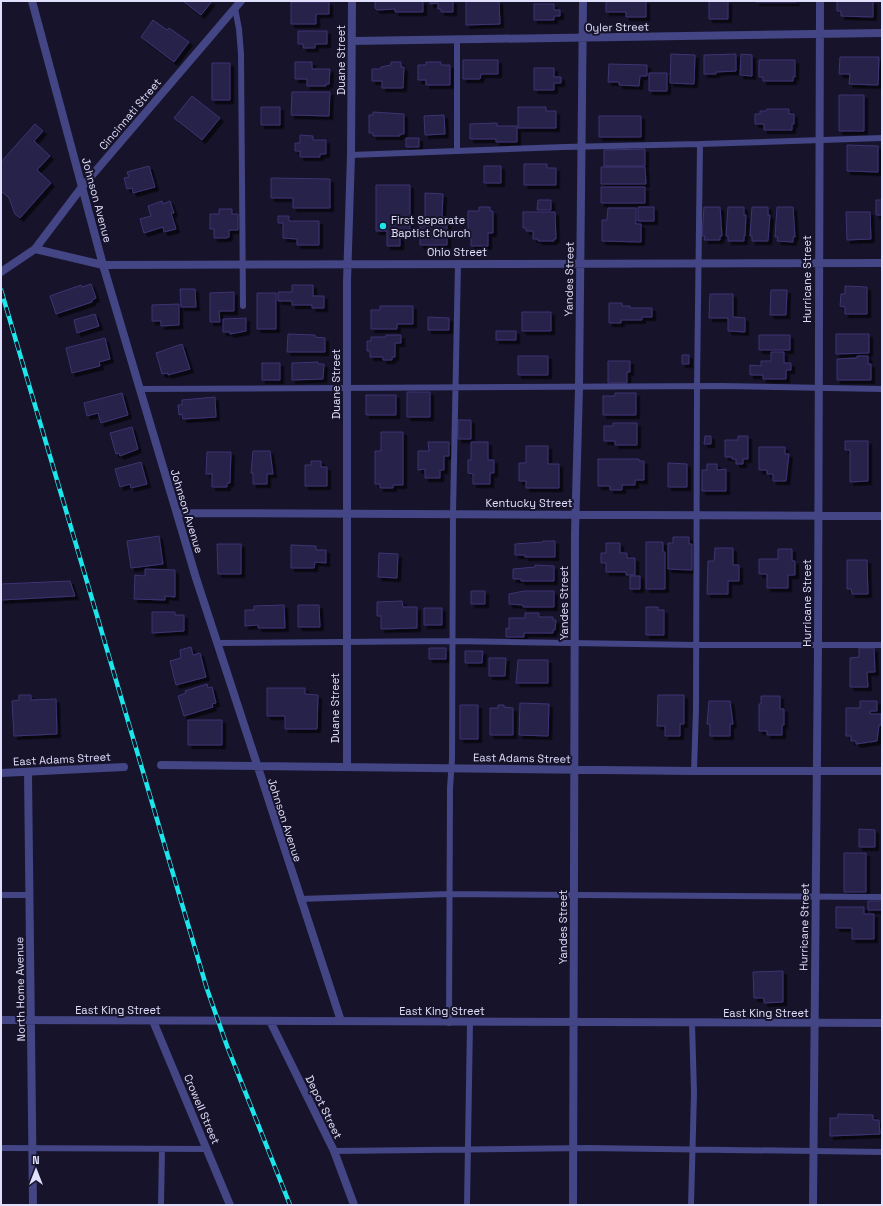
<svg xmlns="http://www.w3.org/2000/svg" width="883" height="1206" font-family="'Space Grotesk',sans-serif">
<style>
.building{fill:#262149;stroke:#3d3573;filter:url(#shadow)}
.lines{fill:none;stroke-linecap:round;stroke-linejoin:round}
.lane{stroke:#434584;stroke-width:6}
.street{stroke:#434584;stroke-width:8}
.rail-casing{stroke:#1ce6eb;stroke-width:4.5}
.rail{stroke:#16132a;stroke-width:3;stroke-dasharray:9;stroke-linecap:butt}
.poi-dot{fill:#1ce6eb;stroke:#16132a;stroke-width:1.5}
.labels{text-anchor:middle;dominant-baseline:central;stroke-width:4;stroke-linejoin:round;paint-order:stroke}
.street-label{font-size:11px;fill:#e0dffc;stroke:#16132a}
.poi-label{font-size:11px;fill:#e0dffc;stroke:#16132a;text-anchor:start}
</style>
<defs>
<filter id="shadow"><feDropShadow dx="3.5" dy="3.5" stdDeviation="0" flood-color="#0009"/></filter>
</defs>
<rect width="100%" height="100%" fill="#16132a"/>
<path class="building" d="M183,1H212L201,15Z
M375,1H423V12H395V9L377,10L375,8Z
M430,1H453V12H441V9H438V3L430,4Z
M466,1H499L500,24L466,25Z
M606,1H646V17H626V12H606Z
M709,1H728V19H709Z
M756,1H796V2H756Z
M837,1H873V17L841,16V11H837Z
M291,2H329V14H316V24H291Z
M534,4H554V10H560V16H554V20H534Z
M153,20L167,30L169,28L189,42L174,62L141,37Z
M298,31H327V44H315V48H303V44H298Z
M671,54L695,55L694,84L670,83Z
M736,54V71L716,72V74H704V55Z
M741,54L752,55V76L740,75Z
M840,57H879L878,85L849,84L850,74H839Z
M463,60H498V74H481L480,79H463Z
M759,60H795V77H793V81H763V77H759Z
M295,62H312V69H330L329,84H326V86H307V79H295Z
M391,62H401V67H404L403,88H382V81H372V69H381V67L391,65Z
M426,62H441V65H450V85H426V80H418V65H426Z
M212,63H230V100H212Z
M609,64L647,65V76H640L639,86L619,85V82H608Z
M534,68H554V77H561V83H554V90H534Z
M649,73H667V91H649Z
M292,92H330L329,116L291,115Z
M839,95H864V131H839Z
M192,96L220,118L202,140L174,118Z
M261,107H280V125H261Z
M518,107H546V111H556V128H518Z
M767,109H789V114H794V124H792V130H764V124H755V114H760V111H766Z
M373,112L404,114V134H400V136H373V133H369V115H373Z
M444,115L445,134L425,135L424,116Z
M599,116H641V137H599Z
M497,123V126H517V142H496V139H470V124Z
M35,124L43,131L34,141L50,156L37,170L51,183L20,218L15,214L9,198L1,191V162Z
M300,135L313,136V140H326V154H320V157H300V151H295V143H300Z
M406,138H419V147H406Z
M847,145L878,146V172L847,171Z
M645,149V166H604V150Z
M524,164H547V168H556V185H524Z
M149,166L155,187L133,193L132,188L127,189L124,178L129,177L127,172Z
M484,166H501V183H484Z
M601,167H645L646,184H601Z
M271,178L330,179V208H293V198H271Z
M376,185H410V231H400V246H387V231H376Z
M601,187H645V203H601Z
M425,193L443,194L442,217H447V245H420V217H425Z
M538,200H551V210H537Z
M876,200H882V215H876Z
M162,201L163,204L170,201L174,213H171L176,229L164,232L163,227L144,233L140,219L151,216L148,206Z
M479,207H490V211H493V233H488V246H471V233H468V211H479Z
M638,207H654V221H638Z
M704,207H720L722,236H720V240H704L705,236H702Z
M728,207H744V215H746L745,236H744V241H728V236H726Z
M752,207H768V215H770L768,241H752V236H750Z
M777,207H793L795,237H793V242L777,241L778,237H775Z
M608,208H636V224H641V242L602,241V220H607Z
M219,209H232V214H238V230H229V237L226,238H214V229H210V214H219Z
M523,212H555L556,239H554V241H538V239H533V231H526V228H523Z
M846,212H870L871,239L847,240Z
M278,216H289V221H319V245H297V239L283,238V223H278Z
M91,284L96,298L92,300V302L56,314L50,296L81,285L82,287Z
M292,285H313V296H324V308H312V305H292V301H278V292H292Z
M845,286L867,287V314H845V307L840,306L841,294H845Z
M180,289H195L196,307H181Z
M771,290H787L786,315H770Z
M234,292V311H219L220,322H210V293Z
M257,293H276V329H257Z
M710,294H733V317L745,318V332L728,331V318H709Z
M609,303H622V306H630V308H652V317H642V320H621V323H609Z
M179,304V325L161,326V321H152V305Z
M380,306H413V324H397V329H371V310H380Z
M522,312H551V331H522Z
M95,314L99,326L77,333L74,320Z
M428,317L449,318V330H428Z
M246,318V331L230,334V332H223V319Z
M496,331H516V340H496Z
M288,334L315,335V337L325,338V352H287Z
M836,334H869V353L836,354Z
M386,335H401V343H395V357H392V360H383V357H370V351H367V341H371V337H386Z
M759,335H790V350H759Z
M105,338L110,359L99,362L100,366L72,373L66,348Z
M182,344L190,369L168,375V373L162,374L156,353Z
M771,352H784V363H791V370H786V379H763V375H750V365L761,366V361H771Z
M682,355H689V364H682Z
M518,356H548V375H518Z
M857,356H868V364H871V380H837V359L857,358Z
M608,361H630V372H627V383H608Z
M318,362V364H324L323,379L292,380V363Z
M262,363H280V380H262Z
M407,392H430V417H407Z
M122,393L128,415L101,423L98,413L87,416L84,403Z
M615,393H636V415H603V396H615Z
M366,395H396V415H366Z
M215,397L216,417L183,419L182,414L179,415L178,405H182V400Z
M458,420H471V439H458Z
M613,423H637V445H615V441H604V426H613Z
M132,427L138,449L120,456L119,453L116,454L110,433Z
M381,432H403V485H393V488H380V484H375V451H381Z
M705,436H711V444H704Z
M738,436H748V459H743V464H736V459H732V457H725V440H738Z
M845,441H868V481L850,482V450H845Z
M428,442H449V456H444V470H440V478H425V469L418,470V451H429Z
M471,442H488V460H494V473H490V484H473V474L468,473V460H471Z
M526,446H548V464H559V488H526V481H519V463H526Z
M759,447H785V454H789L786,481H773V474H767V470H759Z
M253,451H270L273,474H267V484H253V473H251Z
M207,452H231L230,483H227V487H212V474H206Z
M598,459H639V461H644V480H635V485H622V490H610V486H598Z
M311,461H321V467H327V486H305V465H311Z
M141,462L147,484L131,488L130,484L120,487L115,469Z
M668,463L687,464V487H668Z
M707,464H717V470L726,469V491H702V470H707Z
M159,536L163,564L131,568L127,541Z
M673,537H689V544H692V570L668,569V543H673Z
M543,541H555V557H525V555H515V544L543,542Z
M646,542H663V552H665V589H646Z
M606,543H620V553H627V558H635V575H626V572H606V563H601V553H606Z
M217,544H241V574H218Z
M291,545L316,546V550H326V563L315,562L314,568H291Z
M715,548H733V565H739V581H728V594H707L708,561H714Z
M778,549H792V561H795V575H788V588H767V574H759V559H778Z
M379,553L398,554L397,578L378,577Z
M847,560H867L868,594H852L851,589H847Z
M535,565L554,566V581H521V579H513V569L535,567Z
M145,569L175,570V597L165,596V600L134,599L135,575L145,576Z
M630,576H640V589H630Z
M70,581L75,596L1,600V584Z
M471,591H485V604H471Z
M524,591H554V607H523V605L509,604V594Z
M402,601L403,607H417V628L381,629V616H377V602Z
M284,605L285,628H258V625L245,626V610H254V606Z
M298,605H319L320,627H298Z
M646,607H658V610H664V635H646Z
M424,608H442V625H424Z
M152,612H175V615H184V631L152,633Z
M525,613H539V617H553V620H556L555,630H553V633H524V637H506V628L509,629V618H525Z
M191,647L193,655L200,653L206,677L176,685L170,661L181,658L180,650Z
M429,648H446V659H429Z
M859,648H874L875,672H867L868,687H850V658L859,657Z
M465,651H483L482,663H465Z
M489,658H506L505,676H489Z
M518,660H548V683H516Z
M207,684L208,688L212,687L216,703L212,704L213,707L184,716L178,696L186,693L185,691Z
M267,688H305V694L318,695L317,729H285V716H267Z
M19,695H31V700L56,699L57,734L14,736L12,701L19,700Z
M658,695H684V724H680V736H665V726H657Z
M761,696H780V709H784V725H782V735H767V731H759V704H761Z
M709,701H730L733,724H730V736H710V724H707Z
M860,701H877V711H870V714H881V725H879L877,741L856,744V741H851V736H846V708H860Z
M520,703L549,704L548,736L519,735Z
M460,705H478V739H460Z
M498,705H504V707L513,708V735H490V708H498Z
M188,720H222V745H188Z
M859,829L875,830V847H859Z
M844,853H866V892H844Z
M868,901H882V910H868Z
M836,907H864V914H874V939H852V928H836Z
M783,971V1002L764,1003V998H754L753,972Z
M838,1114L873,1115V1120H879L880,1134L830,1136V1118H838Z"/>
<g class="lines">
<path class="lane" d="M235,8L239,29L241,54L243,306
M457,150V40
M351,155L564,147L700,144
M140,389L722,386L882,389
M217,643L453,641L696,645H882
M694,771L696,709L697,386L700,144L882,138
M1,895H29
M300,899L449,894L882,897
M449,1023L450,788L452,759L453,513L458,263
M1,1148L207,1149
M334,1151L587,1148L882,1152
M161,1205L162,1149
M467,1205L470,1022
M691,1205L694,1093L692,1023"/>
<path class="street" d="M32,1L103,265L196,578L341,1021
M352,41L882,33
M35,249L103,265L882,263
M1,272L35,249L82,187L241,1
M177,513L882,516
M161,765L694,771H882
M347,766V281L351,155L352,1
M1,773L124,767
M28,773L33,1205
M1,1020L882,1023
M153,1021L230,1205
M270,1021L334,1151L354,1205
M573,1205L575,533L579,388L583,1
M813,1205L818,644L820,1"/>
<defs>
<path id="rail" d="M1,290L207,989L227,1046L290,1205"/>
</defs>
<use href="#rail" class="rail-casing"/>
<use href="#rail" class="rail"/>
</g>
<circle class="poi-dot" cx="383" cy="226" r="4"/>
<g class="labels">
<g class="street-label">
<text transform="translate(617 27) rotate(-1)">Oyler Street</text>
<text transform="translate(341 60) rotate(-90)">Duane Street</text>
<text transform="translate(130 114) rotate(-50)">Cincinnati Street</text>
<text transform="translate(97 200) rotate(75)">Johnson Avenue</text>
<text x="457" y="252">Ohio Street</text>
<text transform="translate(569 279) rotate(-89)">Yandes Street</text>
<text transform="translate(807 279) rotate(-90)">Hurricane Street</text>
<text transform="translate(336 384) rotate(-90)">Duane Street</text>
<text x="529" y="503">Kentucky Street</text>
<text transform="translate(187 511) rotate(73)">Johnson Avenue</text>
<text transform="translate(564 603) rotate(-90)">Yandes Street</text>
<text transform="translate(807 603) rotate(-90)">Hurricane Street</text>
<text transform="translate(335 708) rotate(-90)">Duane Street</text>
<text transform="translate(522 758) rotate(1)">East Adams Street</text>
<text transform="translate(62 759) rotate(-3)">East Adams Street</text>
<text transform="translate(285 820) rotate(72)">Johnson Avenue</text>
<text transform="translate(563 927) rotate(-90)">Yandes Street</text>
<text transform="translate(804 927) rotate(-89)">Hurricane Street</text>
<text transform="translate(20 989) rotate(-91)">North Home Avenue</text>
<text x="118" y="1010">East King Street</text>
<text x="442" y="1011">East King Street</text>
<text x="766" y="1013">East King Street</text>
<text transform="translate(324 1107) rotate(64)">Depot Street</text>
<text transform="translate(202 1109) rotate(67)">Crowell Street</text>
</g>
<g class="poi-label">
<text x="391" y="220">First Separate<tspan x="391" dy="13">Baptist Church</tspan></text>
</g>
</g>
<rect width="883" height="1206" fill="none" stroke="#e0dffc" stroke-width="4"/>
<g transform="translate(36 1170)" stroke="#16132a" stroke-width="3" paint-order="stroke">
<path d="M0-3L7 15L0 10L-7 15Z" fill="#e0dffc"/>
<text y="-6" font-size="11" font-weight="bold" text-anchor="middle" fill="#e0dffc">N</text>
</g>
</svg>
